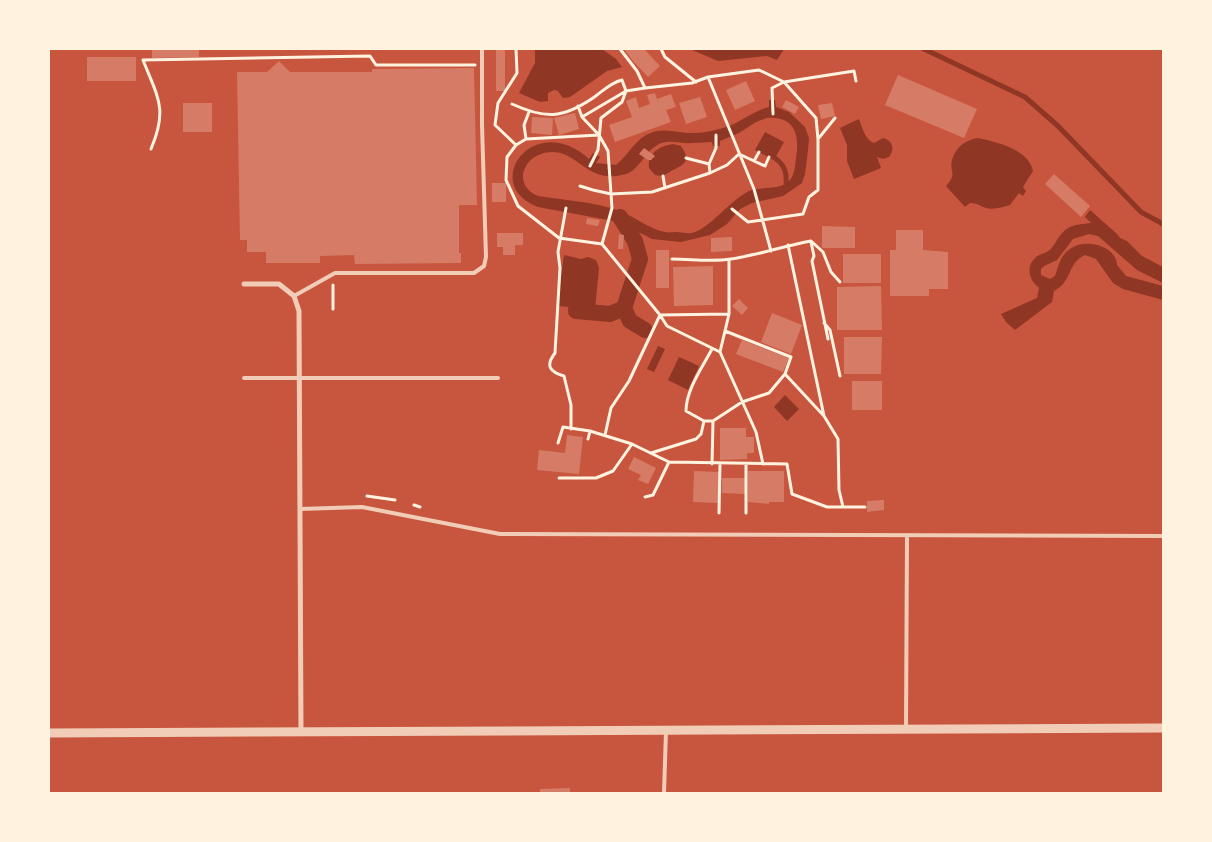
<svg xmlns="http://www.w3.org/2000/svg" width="1212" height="842" font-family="'Noto Serif',serif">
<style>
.water{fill:#8f3625;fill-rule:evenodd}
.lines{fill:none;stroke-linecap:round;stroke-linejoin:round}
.stream{stroke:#8f3625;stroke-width:5}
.canal{stroke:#8f3625;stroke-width:16}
.building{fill:#d67c66}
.path{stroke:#fff3e0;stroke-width:3}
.service{stroke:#f1ccb7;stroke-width:4}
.minor{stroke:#f1ccb7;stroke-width:5}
.tertiary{stroke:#f1ccb7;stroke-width:9}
</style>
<rect width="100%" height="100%" fill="#c8553d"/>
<path class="water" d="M535,49H602L616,59L622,67L607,71L570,97L563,98L558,91L554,90L548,93V101L540,102L519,93L535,63Z
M690,49H784L777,60L767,56L718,61Z
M769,100H775L776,107L789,112L805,127L809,138L808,150L805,174L802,183L783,196L752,203L740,209L727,224L710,235L681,242L652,239L619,222L538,207C479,185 534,109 589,159L593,153L600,157L596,163L616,165C627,156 634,142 646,135C662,126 676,133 692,133C702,133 713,131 723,128C739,124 752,111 769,107ZM767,118C795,116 800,135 796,158C795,165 795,174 790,180C779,192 760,185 747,192C730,201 709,229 692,233C687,234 682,232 677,232C673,232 669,233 665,232C651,230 635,217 620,211C596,202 564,200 538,196C510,184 525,152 552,152C579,152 587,183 622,175C640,172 643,152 659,144C669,139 682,144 693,143C699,143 706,142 712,142L713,146H720V141L739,133L756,122Z
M859,119C862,127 865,140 874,143L883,138C893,141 895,149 889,157L883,159L877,157L881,168L854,179L847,161V145L840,128Z
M765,132L784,142L774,160L755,150Z
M978,138C996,142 1029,149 1033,171L1023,187L1026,191L1023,196L1019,193L1010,205C1002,207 994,210 986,208C980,206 977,203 970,203L965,207L946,186C958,173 949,173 952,160C956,147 965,140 978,138Z
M673,144L681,146C692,162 684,164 671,171C665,175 662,177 655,175L649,168C647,153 660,146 673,144Z
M1090,210L1117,234L1120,238L1127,241L1142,256L1163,267V283L1137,270L1098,236L1089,234L1073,239L1057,260L1044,266L1041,269V275L1050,279L1055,276C1059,265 1060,256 1070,249C1084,238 1116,245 1117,265L1126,276L1163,286V300L1123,289L1113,283L1096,259L1085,255C1067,263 1073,281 1054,291L1052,302L1015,330L1006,322L1001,314L1037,298L1039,288C1029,280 1025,267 1036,257C1040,254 1046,253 1050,250C1053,247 1055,243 1057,240C1067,225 1073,225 1091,223L1085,217Z
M564,255L581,259L588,257L596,260L599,268L595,309L557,306Z
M658,346L665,349L654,372L647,369Z
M679,357L699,366L688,390L668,380Z
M785,395L799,409L787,421L774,407Z"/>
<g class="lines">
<path class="stream" d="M924,49L1025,97L1058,126L1141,212L1163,224
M775,158C786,166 787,174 786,188"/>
<path class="canal" d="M578,285L576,311L610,314L624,308L640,259L635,241L620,217
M624,308L630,321L645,330"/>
</g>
<path class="building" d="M152,49H199V57L152,58Z
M496,49H505V91H496Z
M624,49H644L660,66L648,77L633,61L642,52L633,61Z
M87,57H136V81H87Z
M279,61L290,72H372V69L474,68L477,205H459V253H461V263L355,264L354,255L320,256V263H266V252H247V240H240L237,72H267Z
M898,75L977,109L964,138L885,105Z
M746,81L755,101L735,110L726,90Z
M655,93L657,99L671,94L676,107L666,110L671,122L615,142L609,125L632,117L626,101L636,97L639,108L650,104L647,95Z
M700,97L707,117L686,124L679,103Z
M786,100L799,107L795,114L782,107Z
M183,103H212V132H183Z
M832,103L835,116L821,119L818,105Z
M575,113L579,129L559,135L554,118Z
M532,117L553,118L552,135L531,133Z
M644,148L655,156L651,160H648L639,154Z
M1054,174L1090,206L1081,217L1045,184Z
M492,183H506V202H492Z
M587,218L600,220L598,226L586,224Z
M822,226L855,227V248H822Z
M896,230H923V250L948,252V289H929V296H890V250H896Z
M497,233H523V245H515V255H503V247H497Z
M619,234L624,235L623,249H618Z
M732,237V251L711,252V238Z
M656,250H669V288H656Z
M843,254H881V283H843Z
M713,266V305L674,306L673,267Z
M881,286L882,330H837V287Z
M739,299L748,308L742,315L732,306Z
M772,313L802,325L791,354L761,342Z
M844,337H882L881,374H844Z
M742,340L789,358L783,372L736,354Z
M852,381H882V410H852Z
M720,428H746V437H754V453H747V459L720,460Z
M567,435L583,437L579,474L537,470L539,450L565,453Z
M634,457L656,468L648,484L638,480L641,475L628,469Z
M694,471L720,472L718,503L693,502Z
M748,471H784V502H769V504L748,502Z
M722,478H745V494L722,493Z
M884,500V510L867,512V501Z
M570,788V793H540V789Z"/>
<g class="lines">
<path class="path" d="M516,49L517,73L498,103L495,125L516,145
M620,49L637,71L645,88
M661,49L665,57L696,82
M708,77L754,189L771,251
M512,104C545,119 562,119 593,98C603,91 610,83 622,80L626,91L622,102L601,118L598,150L590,166
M578,106L582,117L599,135L608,151L612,208L602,244
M773,114L772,88L784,82L854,71L856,81
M582,117L626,91L645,88L692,83L708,77L759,70L784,82L816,118L818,139V190L809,197L803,214L748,222L732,209
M599,135L526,139L516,145L507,157L506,180L518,206L559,238L602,244L660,315L667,326L720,352
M526,139L524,125L529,112
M818,139L835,118
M151,149C168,109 158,98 143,60L370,56L376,65H475
M686,158L709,164
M754,161L759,152
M710,173L709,164L716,148V135
M663,176L665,188
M580,186L593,190L611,194L652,192L710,173L727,165L739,154L765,166L769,157
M566,208L558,252L560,268L555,353C545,366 550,372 564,376L571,405V429
M811,242L814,256L812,261L828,339
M672,259C691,259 712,262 731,259C758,255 784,246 811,241L823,252L831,272L840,282
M729,260V314L720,352L756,432L763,464
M333,285V309
M824,323L830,330L840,376
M725,331L791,357L785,374
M712,349C702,368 686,390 686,411L704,421H713L742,402L769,393L785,374L824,416L788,245
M824,416L838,439L839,490L843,507
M605,435L611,408L629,381L660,315L729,314
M588,439L590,431L632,444L669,462L787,464L792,494L827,507H865
M558,443L563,427L590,431
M651,453L696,439L701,434L704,421
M712,464L713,421
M559,478H596L613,471L632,444
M367,496L395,500
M645,497L653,495L669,462
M414,505L420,507
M719,513L720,464
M746,513V464"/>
<path class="service" d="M294,296L335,273H474L484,266L486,257L482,125V49
M244,378H498
M300,509L362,507L500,534L1163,536
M906,728L907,535
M664,793L666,731"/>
<path class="minor" d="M244,284H279L294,296L299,311L301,732"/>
<path class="tertiary" d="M49,733L1163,728"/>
</g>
<rect width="1212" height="842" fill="none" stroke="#fff3e0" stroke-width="100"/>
</svg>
